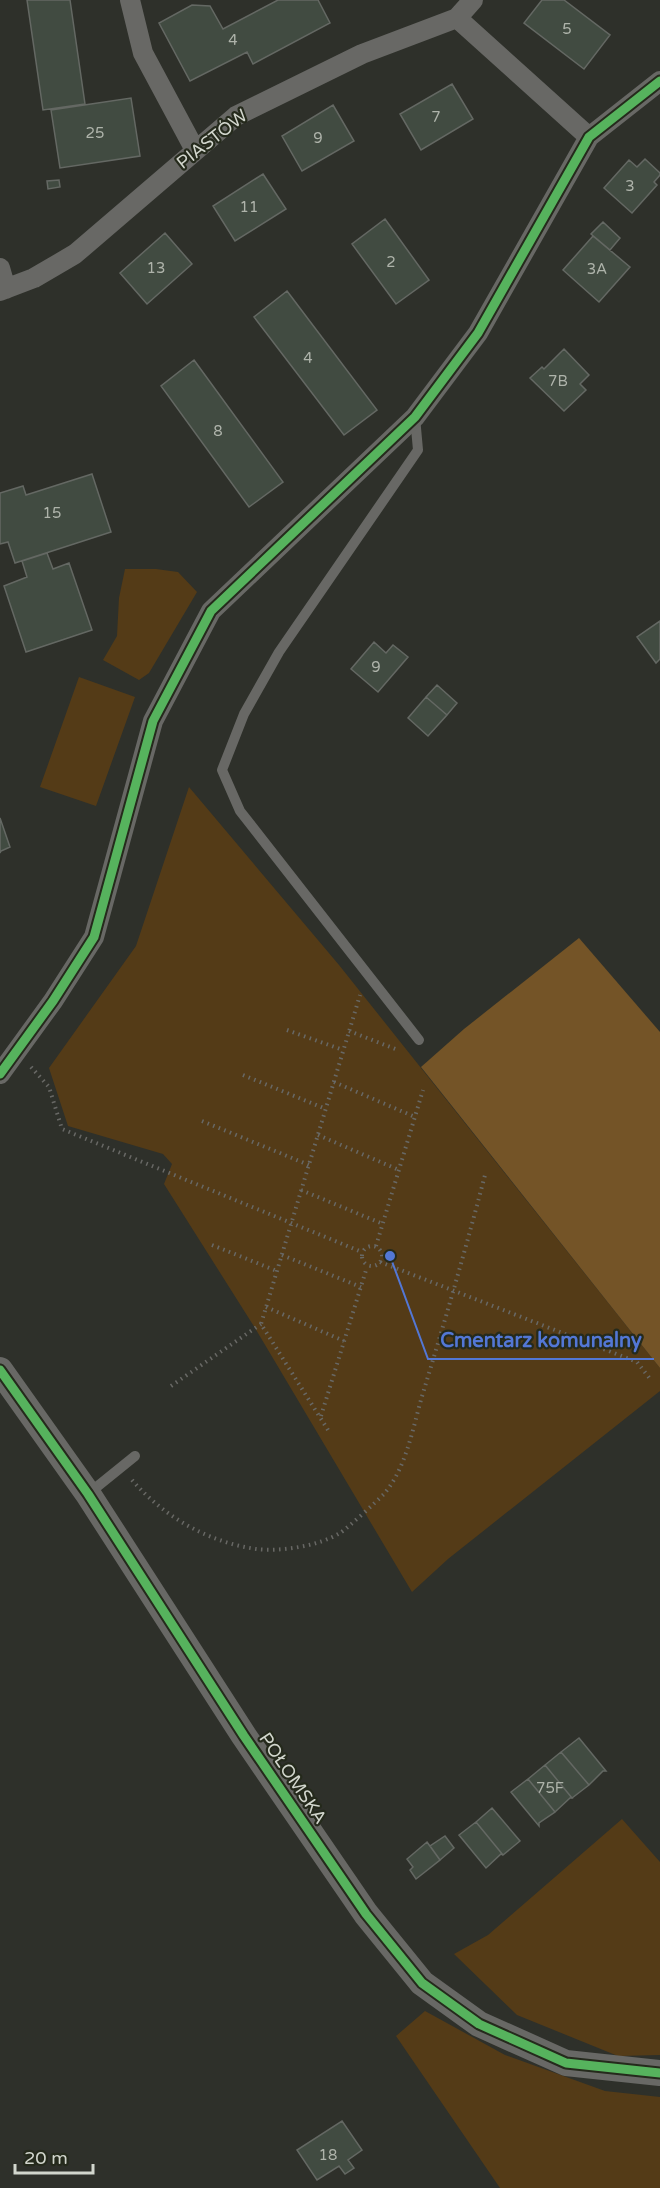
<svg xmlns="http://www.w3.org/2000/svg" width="660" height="2188" font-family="'Varela Round',sans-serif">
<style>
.green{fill:#543b17}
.forest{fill:#745427}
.building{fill:#414b41;stroke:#646863;stroke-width:1.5}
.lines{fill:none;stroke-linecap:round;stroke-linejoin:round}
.path{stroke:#686865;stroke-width:4;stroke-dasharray:1.5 4.5;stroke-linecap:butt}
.service{stroke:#686865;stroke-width:10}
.minor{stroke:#686865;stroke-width:20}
.tertiary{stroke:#686865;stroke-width:26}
.cycleway-casing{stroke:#252a1c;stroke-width:13}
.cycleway{stroke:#56b35d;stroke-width:9}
.labels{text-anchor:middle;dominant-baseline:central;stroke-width:4.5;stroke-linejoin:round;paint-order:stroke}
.number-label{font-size:15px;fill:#aeb3aa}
.street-label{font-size:18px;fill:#d2d6cd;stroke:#252a1c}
.leader{fill:none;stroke:#5377d5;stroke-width:2}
.callout-dot{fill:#5377d5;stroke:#252a1c;stroke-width:2}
.callout-label{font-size:20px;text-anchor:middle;font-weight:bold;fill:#5377d5;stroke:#252a1c;stroke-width:4.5;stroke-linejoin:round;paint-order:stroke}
</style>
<rect width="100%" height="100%" fill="#2e302a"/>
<path class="green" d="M125,569H156L178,572L197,592L149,673L139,680L103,660L117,636L119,598Z
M79,677L135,697L96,806L40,787Z
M189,787L339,965L660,1368V1391L448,1559L412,1592L255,1328L164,1184L172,1164L163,1154L68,1126L49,1068L136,946Z
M622,1819L660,1862V2055L618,2056L517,2015L454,1954L488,1935Z
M425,2011L505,2055L605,2091L660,2097V2188H500L396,2036Z"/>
<path class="forest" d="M579,938L660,1032V1368L421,1067L464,1029Z"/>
<path class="building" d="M27,0H70L85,104L43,110Z
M278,0H318L330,23L253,64L247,52L190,81L159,23L192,5L210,6L223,29Z
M542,0H564L610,35L584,69L524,23Z
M452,84L473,119L421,150L400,114Z
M131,98L140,156L60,168L51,110Z
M333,105L354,141L302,171L282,136Z
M645,159L660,173V175L654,182L657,185L632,213L604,188L629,160L637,167Z
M263,174L286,209L235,241L213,206Z
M59,180L60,187L48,189L47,181Z
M385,219L429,280L396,304L352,244Z
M603,222L620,238L610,250L591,234Z
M165,233L192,264L147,304L120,273Z
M593,236L630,267L599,302L563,270Z
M287,291L377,410L344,435L254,317Z
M564,349L589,375L580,384L586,390L564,411L530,378L542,367L544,369Z
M194,360L283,482L249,507L161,386Z
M92,474L111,532L15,563L8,542L0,544V493L23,486L26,495Z
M47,553L53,569L69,563L92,630L26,652L4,586L27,577L22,561Z
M660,621V659L656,663L637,637Z
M374,642L386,653L393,645L408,657L378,692L351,669Z
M437,685L457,703L447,715L426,697Z
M426,697L447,715L428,736L408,718Z
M0,818L10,847L1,851L0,853Z
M579,1738L606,1771H603L589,1785L561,1752Z
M561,1752L589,1785L572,1798L545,1765Z
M545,1765L572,1798H570L555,1812L528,1779Z
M528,1779L555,1812L539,1823V1826L511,1792Z
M492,1808L520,1841L503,1855L476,1822Z
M476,1822L503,1855L501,1854L486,1868L459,1835Z
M445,1836L454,1848L440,1860L430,1846Z
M427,1842L440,1860L416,1879L410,1870L413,1867L407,1859Z
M342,2121L362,2150L348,2160L354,2168L345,2174L339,2166L317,2180L297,2150Z"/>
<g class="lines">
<path class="path" d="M287,1030L343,1050
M349,1031L398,1050
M31,1067L49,1087L62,1129L362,1252
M243,1075L326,1109
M334,1082L415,1117
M202,1121L309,1165
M318,1135L399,1170
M301,1190L383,1224
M212,1245L277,1271
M362 1256a10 10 0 1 1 20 0a10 10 0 1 1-20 0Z
M376,1246L423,1090
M282,1255L361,1287
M380,1262L637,1362L651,1380
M266,1307L344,1341
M171,1386L261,1324
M321,1416L367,1267
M328,1430L261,1324L360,995
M132,1480C164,1517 208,1542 256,1549C280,1552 319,1546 340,1533C348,1528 377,1501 384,1494C407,1467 413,1426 423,1393C445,1321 466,1248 485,1175"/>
<path class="service" d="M415,417L418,450L279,652L244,714L222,770L240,811L419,1040
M88,1494L135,1456"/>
<path class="minor" d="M130,0L143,53L195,150
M457,18L589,137
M0,268L6,289
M0,291L34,278L75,254L236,116L362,54L457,18L473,0
M0,1074L53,1001L94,937L153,721L211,611L415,417L478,333L589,137L660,81"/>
<path class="tertiary" d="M0,1370L88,1494L244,1736L366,1914L422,1983L479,2024L566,2063L660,2073"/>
<defs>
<path id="cycleway" d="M0,1074L53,1001L94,937L153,721L211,611L415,417L478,333L589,137L660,81
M0,1370L88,1494L244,1736L366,1914L422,1983L479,2024L566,2063L660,2073"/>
</defs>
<use href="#cycleway" class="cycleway-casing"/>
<use href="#cycleway" class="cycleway"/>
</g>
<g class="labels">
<g class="number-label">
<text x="567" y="29">5</text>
<text x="233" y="40">4</text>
<text x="436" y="117">7</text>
<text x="95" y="133">25</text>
<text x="318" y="138">9</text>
<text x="630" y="186">3</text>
<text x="249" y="207">11</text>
<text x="391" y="262">2</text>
<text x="156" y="268">13</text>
<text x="597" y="269">3A</text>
<text x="308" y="358">4</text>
<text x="558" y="381">7B</text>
<text x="218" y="431">8</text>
<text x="52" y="513">15</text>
<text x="376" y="667">9</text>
<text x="550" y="1788">75F</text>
<text x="328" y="2155">18</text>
</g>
<g class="street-label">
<text transform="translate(212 139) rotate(-38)">PIASTÓW</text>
<text transform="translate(293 1778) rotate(56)">POŁOMSKA</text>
</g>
</g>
<path class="leader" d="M390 1256L428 1359H654"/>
<circle class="callout-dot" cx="390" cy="1256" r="6"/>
<g class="callout-label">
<text x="541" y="1347">Cmentarz komunalny</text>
</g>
<path d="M15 2164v9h78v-9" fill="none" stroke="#d2d6cd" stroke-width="3"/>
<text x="24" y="2164" font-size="18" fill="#d2d6cd" stroke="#252a1c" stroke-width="4.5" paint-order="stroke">20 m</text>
</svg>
